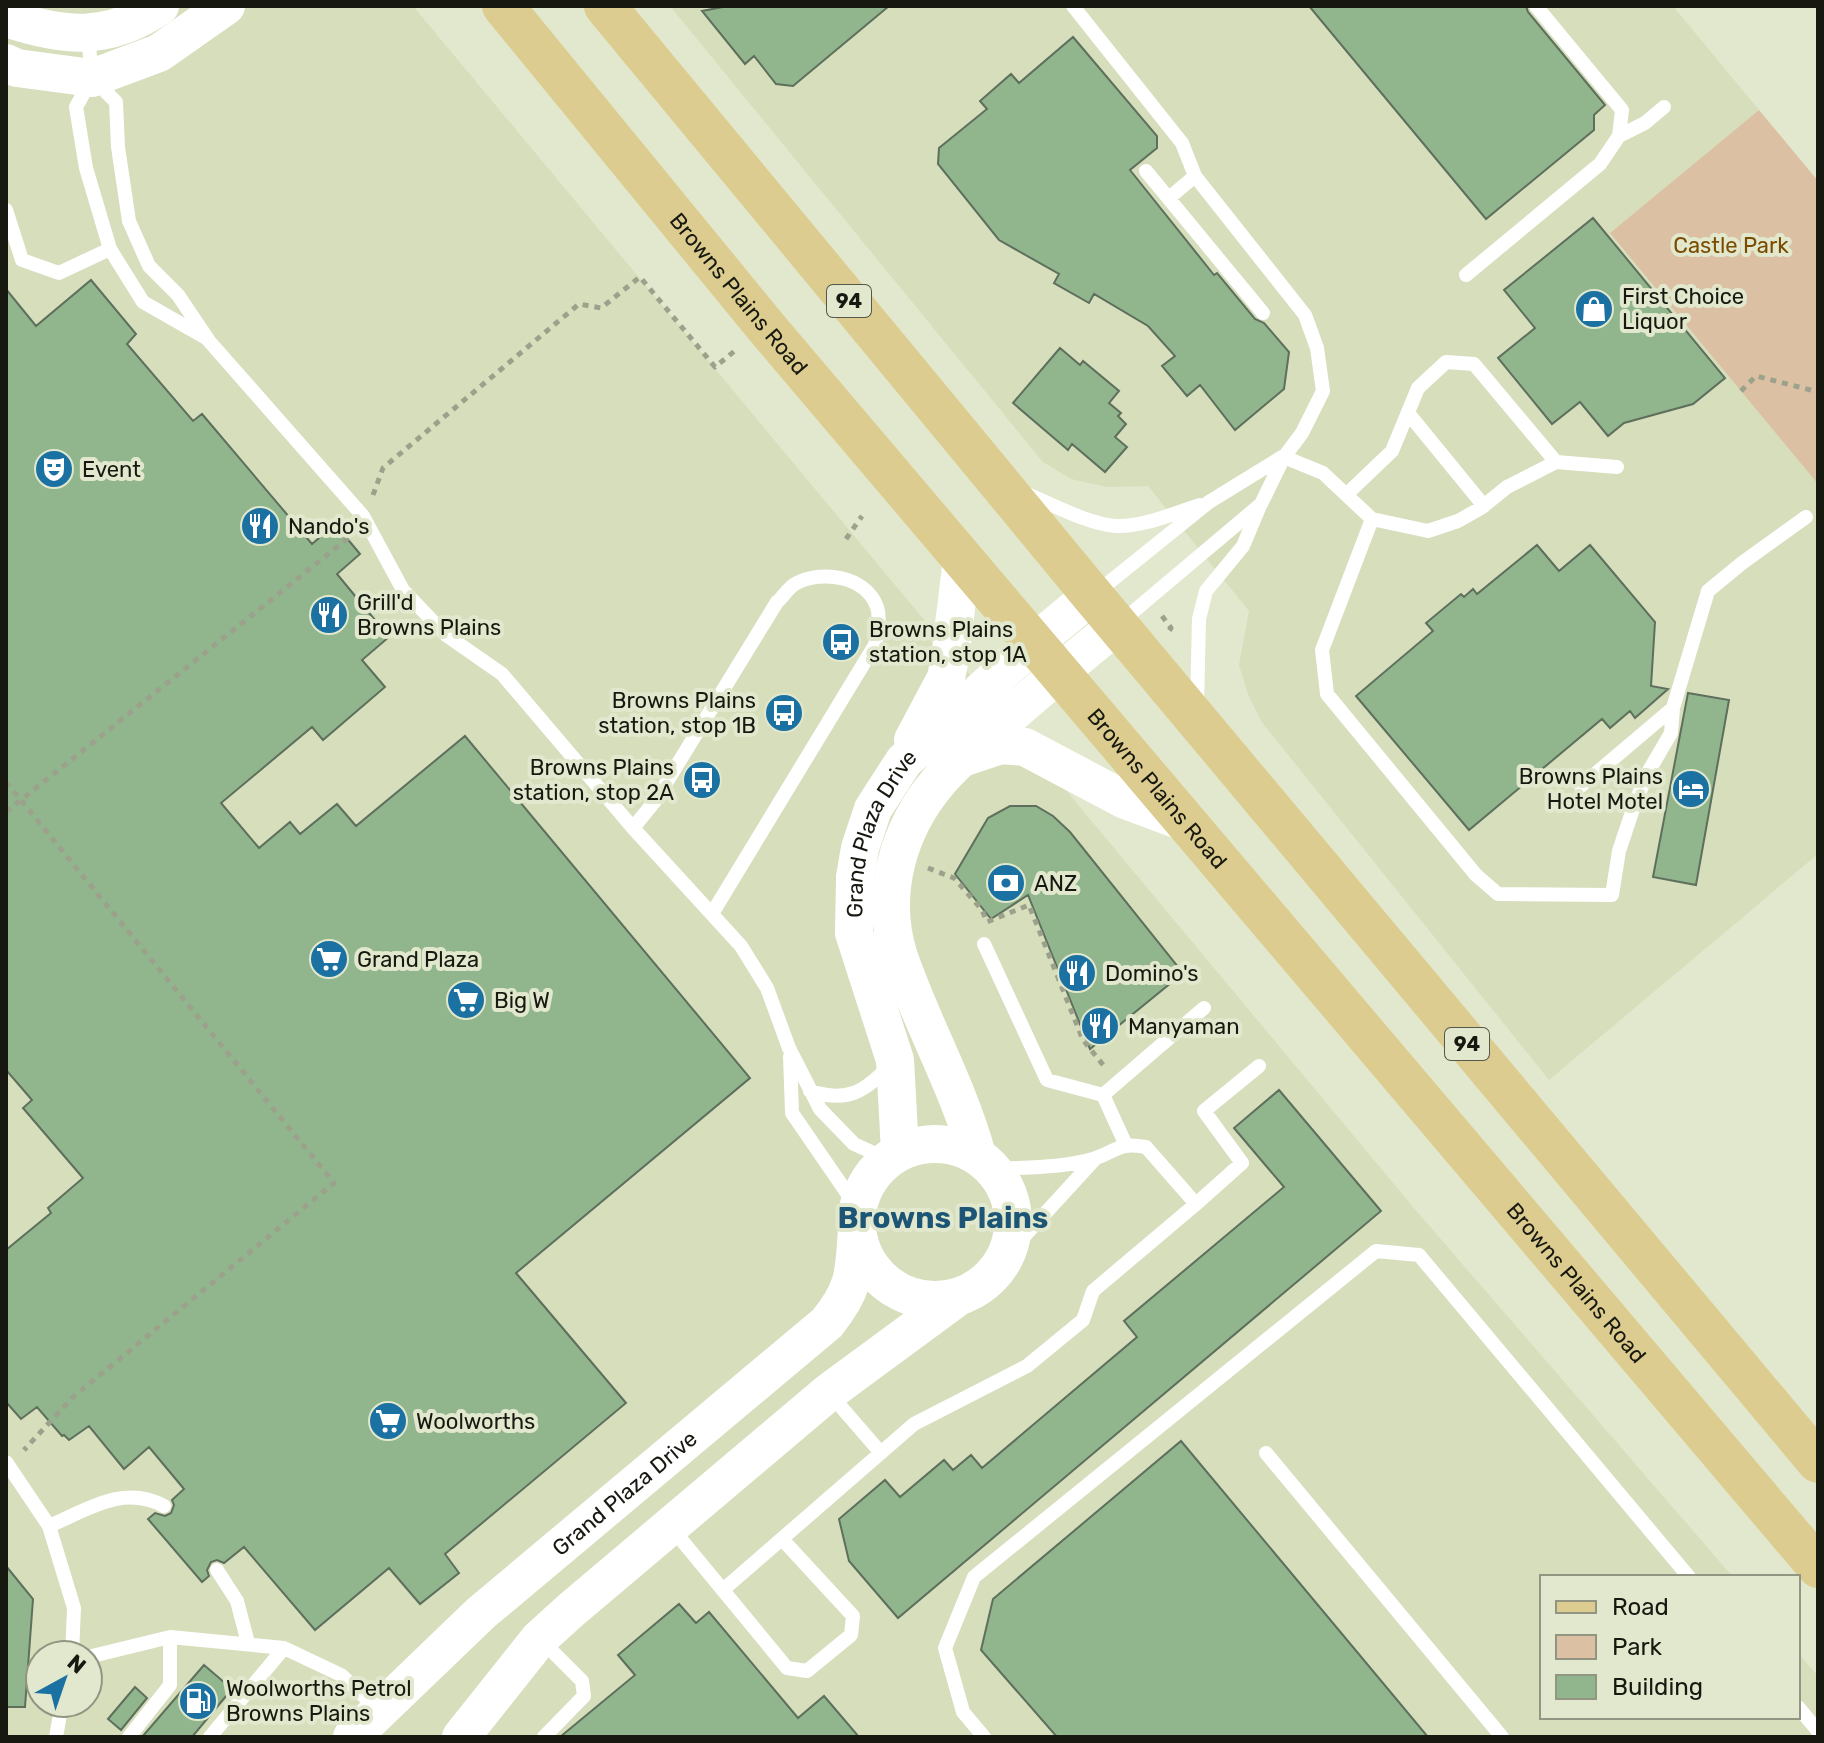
<svg xmlns="http://www.w3.org/2000/svg" width="1824" height="1743" font-family="Rubik,sans-serif">
<style>
.built{fill:#d6debc;fill-rule:evenodd}
.green{fill:#dbc0a3}
.building{fill:#91b68d;stroke:#5e6f5c;stroke-width:2}
.lines{fill:none;stroke-linecap:round;stroke-linejoin:round}
.path{stroke:#9ca18c;stroke-width:5;stroke-dasharray:6 6;stroke-linecap:butt}
.lane{stroke:#fff;stroke-width:14}
.secondary{stroke:#fff;stroke-width:38}
.primary{stroke:#ddcc8f;stroke-width:42}
.labels{text-anchor:middle;dominant-baseline:central;stroke-width:8;stroke-linejoin:round;paint-order:stroke}
.shield{fill:#e2e8cd;stroke:#545749;stroke-width:2}
.shield-label{font-size:20px;font-weight:bold;fill:#171910}
.park-label{font-size:22px;fill:#7b4c00;stroke:#e2e8cd}
.street-label{font-size:22px;fill:#171910;stroke:#e2e8cd}
.poi-label{font-size:22px;fill:#171910;stroke:#e2e8cd;text-anchor:start}
.district-label{font-size:30px;font-weight:bold;fill:#1c5576;stroke:#e2e8cd}
</style>
<rect width="100%" height="100%" fill="#e2e8cd"/>
<path class="built" d="M6,6H413L1413,1207L1733,1577H1542V1717H1798V1653L1818,1676V1737H6ZM40,1655H88V1703H40Z
M670,6H1673L1759,110L1610,233L1818,484V854L1549,1080L1261,721L1248,694L1239,665L1249,611L1148,486L1107,487L1071,479L1043,462Z"/>
<path class="green" d="M1759,110L1818,181V484L1610,233Z"/>
<path class="building" d="M728,6H889L793,86L776,84L754,56L745,64L702,11Z
M1309,6H1526L1528,12L1605,105L1594,115V130L1486,219Z
M1073,37L1157,136V148L1130,170L1214,275L1217,273L1255,319L1264,323L1289,352L1284,389L1235,430L1200,385L1187,396L1162,366L1175,356L1148,326L1094,294L1089,303L1054,283L1059,274L999,240L938,164L939,148L987,109L980,101L1011,74L1019,83Z
M1593,218L1725,378L1693,404L1624,423L1608,436L1580,402L1552,424L1498,358L1535,328L1504,290Z
M91,280L136,334L127,344L193,421L202,414L312,544L335,524L360,554L337,574L389,637L362,660L385,687L323,740L312,727L221,803L259,848L290,822L300,834L337,804L356,826L465,736L750,1078L516,1273L626,1403L445,1554L459,1573L420,1604L389,1568L315,1630L244,1547L224,1563L217,1560L211,1562L207,1570L209,1576L202,1582L148,1519L155,1513L165,1516L171,1513L174,1505L172,1500L184,1489L149,1447L124,1469L89,1426L69,1440L64,1435L62,1436L37,1407L21,1419L6,1402V1250L51,1213L48,1208L83,1178L23,1108L32,1100L6,1070V289L36,326Z
M1060,348L1080,365L1083,361L1119,391L1109,403L1121,413L1118,416L1126,424L1115,437L1127,447L1105,472L1072,444L1068,450L1013,403Z
M1537,545L1559,571L1590,545L1655,622L1651,686L1668,689L1635,718L1630,711L1610,728L1602,719L1469,830L1356,696L1433,631L1426,623L1461,594L1464,597L1473,589L1477,594Z
M1688,693L1729,700L1696,885L1653,877Z
M1010,806H1036L1053,816L1070,832L1183,973L1090,1049L1028,895L991,919L955,874L988,818Z
M1279,1090L1381,1211L898,1618L849,1561L839,1519L885,1480L900,1497L944,1460L953,1470L971,1455L982,1468L1137,1337L1124,1321L1284,1187L1234,1128Z
M1181,1441L1428,1737H1057L981,1650L993,1599Z
M6,1566L33,1599L25,1707H6Z
M679,1604L696,1623L709,1612L798,1718L824,1696L859,1737H560L635,1675L618,1655Z
M204,1665L232,1689L192,1737H142Z
M135,1687L147,1698L121,1730L108,1719Z"/>
<g class="lines">
<path class="path" d="M1741,391L1756,376L1818,392
M373,495L383,468L579,304L601,308L640,277L715,367L737,349
M846,539L862,516
M1162,616L1171,628L1169,631
M6,782L334,1183L72,1398L24,1450
M6,812L352,535
M928,868L954,878L982,910L987,922L1029,905L1083,1040L1104,1066"/>
<path class="lane" d="M1073,6L1182,143L1195,176L1305,315L1317,348L1323,391L1302,433L1284,457L1261,504L1121,622
M88,35L92,78L76,107L86,168L110,249L143,302L206,338
M95,81L116,102L118,147L129,221L149,266L178,295L209,341L363,516L403,590L446,635L502,674L633,828L741,946L767,988L789,1048L820,1109L854,1144L887,1159
M1619,136L1645,123L1664,107
M1146,171L1263,313
M1169,198L1195,176
M6,210L22,260L59,273L110,249
M1466,275L1600,164L1619,136L1622,110L1536,6
M1408,413L1484,506
M1284,457L1323,473L1372,519L1428,531L1458,521L1481,508L1507,487L1556,462L1617,467
M1022,492C1050,503 1087,524 1116,526C1144,527 1174,513 1200,505
M1347,494L1392,451L1418,388L1446,362L1474,364L1556,462
M1372,519L1322,650L1327,694L1476,875L1498,894L1612,895L1619,851L1634,806L1647,774L1671,733L1673,708
M1096,593L1209,502L1282,457
M1197,706L1199,619L1206,591L1243,546L1259,508
M1581,786L1673,708L1708,591L1742,563L1806,517
M633,828L655,801L777,602C783,597 788,588 795,584C821,569 866,576 877,607C881,618 877,634 875,645L713,912
M984,944L1047,1080L1103,1095L1125,1143
M790,1056L792,1113L858,1209
M810,1091C847,1103 865,1092 890,1065
M1103,1095L1204,1008
M994,1169C1026,1167 1062,1168 1093,1159C1119,1151 1116,1142 1146,1147L1196,1204L1242,1163L1204,1111L1259,1066
M1007,1255L1095,1159
M829,1393L881,1453
M1266,1453L1502,1737
M6,1462L49,1526L74,1608L72,1655
M49,1526C87,1510 123,1484 164,1506
M670,1526L787,1668L807,1671L851,1635L853,1616L782,1539
M217,1570L237,1601L248,1643
M724,1589L914,1424L1027,1366L1083,1320L1093,1291L1196,1204
M540,1639L582,1681L584,1696L544,1737
M88,1657L170,1637L284,1648L341,1675L378,1709
M1798,1707L1818,1731
M56,1737L62,1703
M129,1737L170,1685V1637
M210,1737L284,1648
M984,1737L963,1712L945,1648L974,1577L1376,1251L1419,1255L1689,1577"/>
<g class="secondary">
<path d="M6,18C63,37 108,42 160,6"/>
<path d="M6,63L17,68L92,78L159,53L226,6"/>
<path d="M913,740L946,678L950,658L962,559"/>
<path d="M965,757L1001,745L1025,747L1125,800L1187,823"/>
<circle cx="935" cy="1222" r="78"/>
<path id="s1" d="M900,1151L895,1060L854,933L855,877L860,848L873,809L904,761L1034,643L1092,595"/>
<path d="M977,1155C958,1086 922,1024 899,957C879,894 898,829 939,781C958,758 984,739 1006,719C1043,687 1079,655 1118,625"/>
<path id="s2" d="M352,1737L481,1613L827,1323C856,1287 854,1272 857,1228"/>
<path d="M461,1737L539,1639L571,1610L829,1392L958,1297"/>
</g>
<g class="primary">
<path id="s3" d="M503,6L766,327L1818,1567"/>
<path d="M605,6L1092,595L1818,1462"/>
</g>
</g>
<defs>
<symbol id="shop-disc" viewBox="-11 -11 22 22"><circle r="9.5" fill="#1b72a2" stroke="#e2e8cd"/><path d="M-5-2.5h2.3a2.7 3.5 0 0 1 5.4 0H5L5.5 6h-11ZM-1.5-2.5h3a1.5 2.3 0 0 0-3 0Z" fill="#fff"/></symbol>
<symbol id="theatre-disc" viewBox="-11 -11 22 22"><circle r="9.5" fill="#1b72a2" stroke="#e2e8cd"/><path d="M-5-5.5Q0-4 5-5.5V0Q5 5 0 6Q-5 5-5 0ZM-3.3-2.5H-1v1.5H-3.3ZM1-2.5H3.3v1.5H1ZM-2.8 1Q0 5.5 2.8 1Z" fill="#fff"/></symbol>
<symbol id="restaurant-disc" viewBox="-11 -11 22 22"><circle r="9.5" fill="#1b72a2" stroke="#e2e8cd"/><path d="M-5-6h1v4h1v-4h1v4h1v-4h1v5L-1.5 .5V6h-2V.5L-5-1ZM5-6V6H3V1.5H1.5Q1.5-4 5-6Z" fill="#fff"/></symbol>
<symbol id="bus-disc" viewBox="-11 -11 22 22"><circle r="9.5" fill="#1b72a2" stroke="#e2e8cd"/><path d="M-5-6H5V4H4V6H2V4H-2V6H-4V4H-5ZM-3.5-4V0h7V-4ZM-3.5 1.2v1.5H-2V1.2ZM2 1.2v1.5H3.5V1.2Z" fill="#fff"/></symbol>
<symbol id="hotel-disc" viewBox="-11 -11 22 22"><circle r="9.5" fill="#1b72a2" stroke="#e2e8cd"/><path d="M-6-4.5h1.5V1H6V5H4.5V3h-9V5H-6ZM-4 0a1.8 1.8 0 1 1 3.6 0ZM.5 0V-2.5h3Q6-2.5 6 0Z" fill="#fff"/></symbol>
<symbol id="bank-disc" viewBox="-11 -11 22 22"><circle r="9.5" fill="#1b72a2" stroke="#e2e8cd"/><path d="M-6-4H6V4H-6ZM0-2.3a2.3 2.3 0 1 0 0 4.6a2.3 2.3 0 1 0 0-4.6Z" fill="#fff"/></symbol>
<symbol id="supermarket-disc" viewBox="-11 -11 22 22"><circle r="9.5" fill="#1b72a2" stroke="#e2e8cd"/><path d="M-6-5.5h2.5l.6 2H6L4.5 2H-2.5L-4.4-4H-6ZM-1.5 3.2a1.3 1.3 0 1 0 .1 0ZM3 3.2a1.3 1.3 0 1 0 .1 0Z" fill="#fff"/></symbol>
<symbol id="fuel-disc" viewBox="-11 -11 22 22"><circle r="9.5" fill="#1b72a2" stroke="#e2e8cd"/><path d="M-5.5-6h7V0h2V4h1.3V-2.5L3-4.5l.8-.8L6-3V5H2.5V1h-1V6h-7ZM-4.2-4.7v3.2H.2V-4.7Z" fill="#fff"/></symbol>
</defs>
<g fill-rule="evenodd">
<use href="#shop-disc" x="1572" y="287" width="44" height="44"/>
<use href="#theatre-disc" x="32" y="447" width="44" height="44"/>
<use href="#restaurant-disc" x="238" y="504" width="44" height="44"/>
<use href="#restaurant-disc" x="307" y="593" width="44" height="44"/>
<use href="#bus-disc" x="819" y="620" width="44" height="44"/>
<use href="#bus-disc" x="762" y="691" width="44" height="44"/>
<use href="#bus-disc" x="680" y="758" width="44" height="44"/>
<use href="#hotel-disc" x="1669" y="767" width="44" height="44"/>
<use href="#bank-disc" x="984" y="861" width="44" height="44"/>
<use href="#supermarket-disc" x="307" y="937" width="44" height="44"/>
<use href="#restaurant-disc" x="1055" y="951" width="44" height="44"/>
<use href="#supermarket-disc" x="444" y="978" width="44" height="44"/>
<use href="#restaurant-disc" x="1078" y="1004" width="44" height="44"/>
<use href="#supermarket-disc" x="366" y="1399" width="44" height="44"/>
<use href="#fuel-disc" x="176" y="1679" width="44" height="44"/>
</g>
<g class="labels">
<g class="shield">
<rect x="827" y="285" width="44" height="32" rx="6"/>
<rect x="1445" y="1028" width="44" height="32" rx="6"/>
</g>
<g class="shield-label">
<text x="849" y="301">94</text>
<text x="1467" y="1044">94</text>
</g>
<g class="park-label">
<text x="1731" y="245">Castle Park</text>
</g>
<g class="street-label">
<text stroke="none"><textPath href="#s3" startOffset="372">Browns Plains Road</textPath></text>
<text stroke="none"><textPath href="#s3" startOffset="1020">Browns Plains Road</textPath></text>
<text stroke="none"><textPath href="#s1" startOffset="330">Grand Plaza Drive</textPath></text>
<text stroke="none"><textPath href="#s3" startOffset="1668">Browns Plains Road</textPath></text>
<text stroke="none"><textPath href="#s2" startOffset="366">Grand Plaza Drive</textPath></text>
</g>
<g class="poi-label">
<text x="1622" y="296">First Choice<tspan x="1622" dy="25">Liquor</tspan></text>
<text x="82" y="469">Event</text>
<text x="288" y="526">Nando's</text>
<text x="357" y="602">Grill'd<tspan x="357" dy="25">Browns Plains</tspan></text>
<text x="869" y="629">Browns Plains<tspan x="869" dy="25">station, stop 1A</tspan></text>
<text x="756" y="700" text-anchor="end">Browns Plains<tspan x="756" dy="25">station, stop 1B</tspan></text>
<text x="674" y="767" text-anchor="end">Browns Plains<tspan x="674" dy="25">station, stop 2A</tspan></text>
<text x="1663" y="776" text-anchor="end">Browns Plains<tspan x="1663" dy="25">Hotel Motel</tspan></text>
<text x="1034" y="883">ANZ</text>
<text x="357" y="959">Grand Plaza</text>
<text x="1105" y="973">Domino's</text>
<text x="494" y="1000">Big W</text>
<text x="1128" y="1026">Manyaman</text>
<text x="416" y="1421">Woolworths</text>
<text x="226" y="1688">Woolworths Petrol<tspan x="226" dy="25">Browns Plains</tspan></text>
</g>
<g class="district-label">
<text x="943" y="1218">Browns Plains</text>
</g>
</g>
<rect width="1824" height="1743" fill="none" stroke="#171910" stroke-width="16"/>
<rect x="1540" y="1575" width="260" height="144" fill="#e2e8cd" stroke="#919581" stroke-width="2"/>
<rect x="1556" y="1601" width="40" height="12" fill="#ddcc8f" stroke="#919581" stroke-width="2"/>
<text x="1612" y="1615" font-size="24" fill="#171910">Road</text>
<rect x="1556" y="1635" width="40" height="24" fill="#dbc0a3" stroke="#919581" stroke-width="2"/>
<text x="1612" y="1655" font-size="24" fill="#171910">Park</text>
<rect x="1556" y="1675" width="40" height="24" fill="#91b68d" stroke="#919581" stroke-width="2"/>
<text x="1612" y="1695" font-size="24" fill="#171910">Building</text>
<g transform="translate(64 1679) rotate(40)"><circle r="38" fill="#e2e8cd" stroke="#919581" stroke-width="2"/>
<path d="M0-6L14 30L0 20L-14 30Z" fill="#1b72a2"/>
<text y="-12" font-size="22" font-weight="bold" text-anchor="middle" fill="#171910">N</text>
</g>
</svg>
